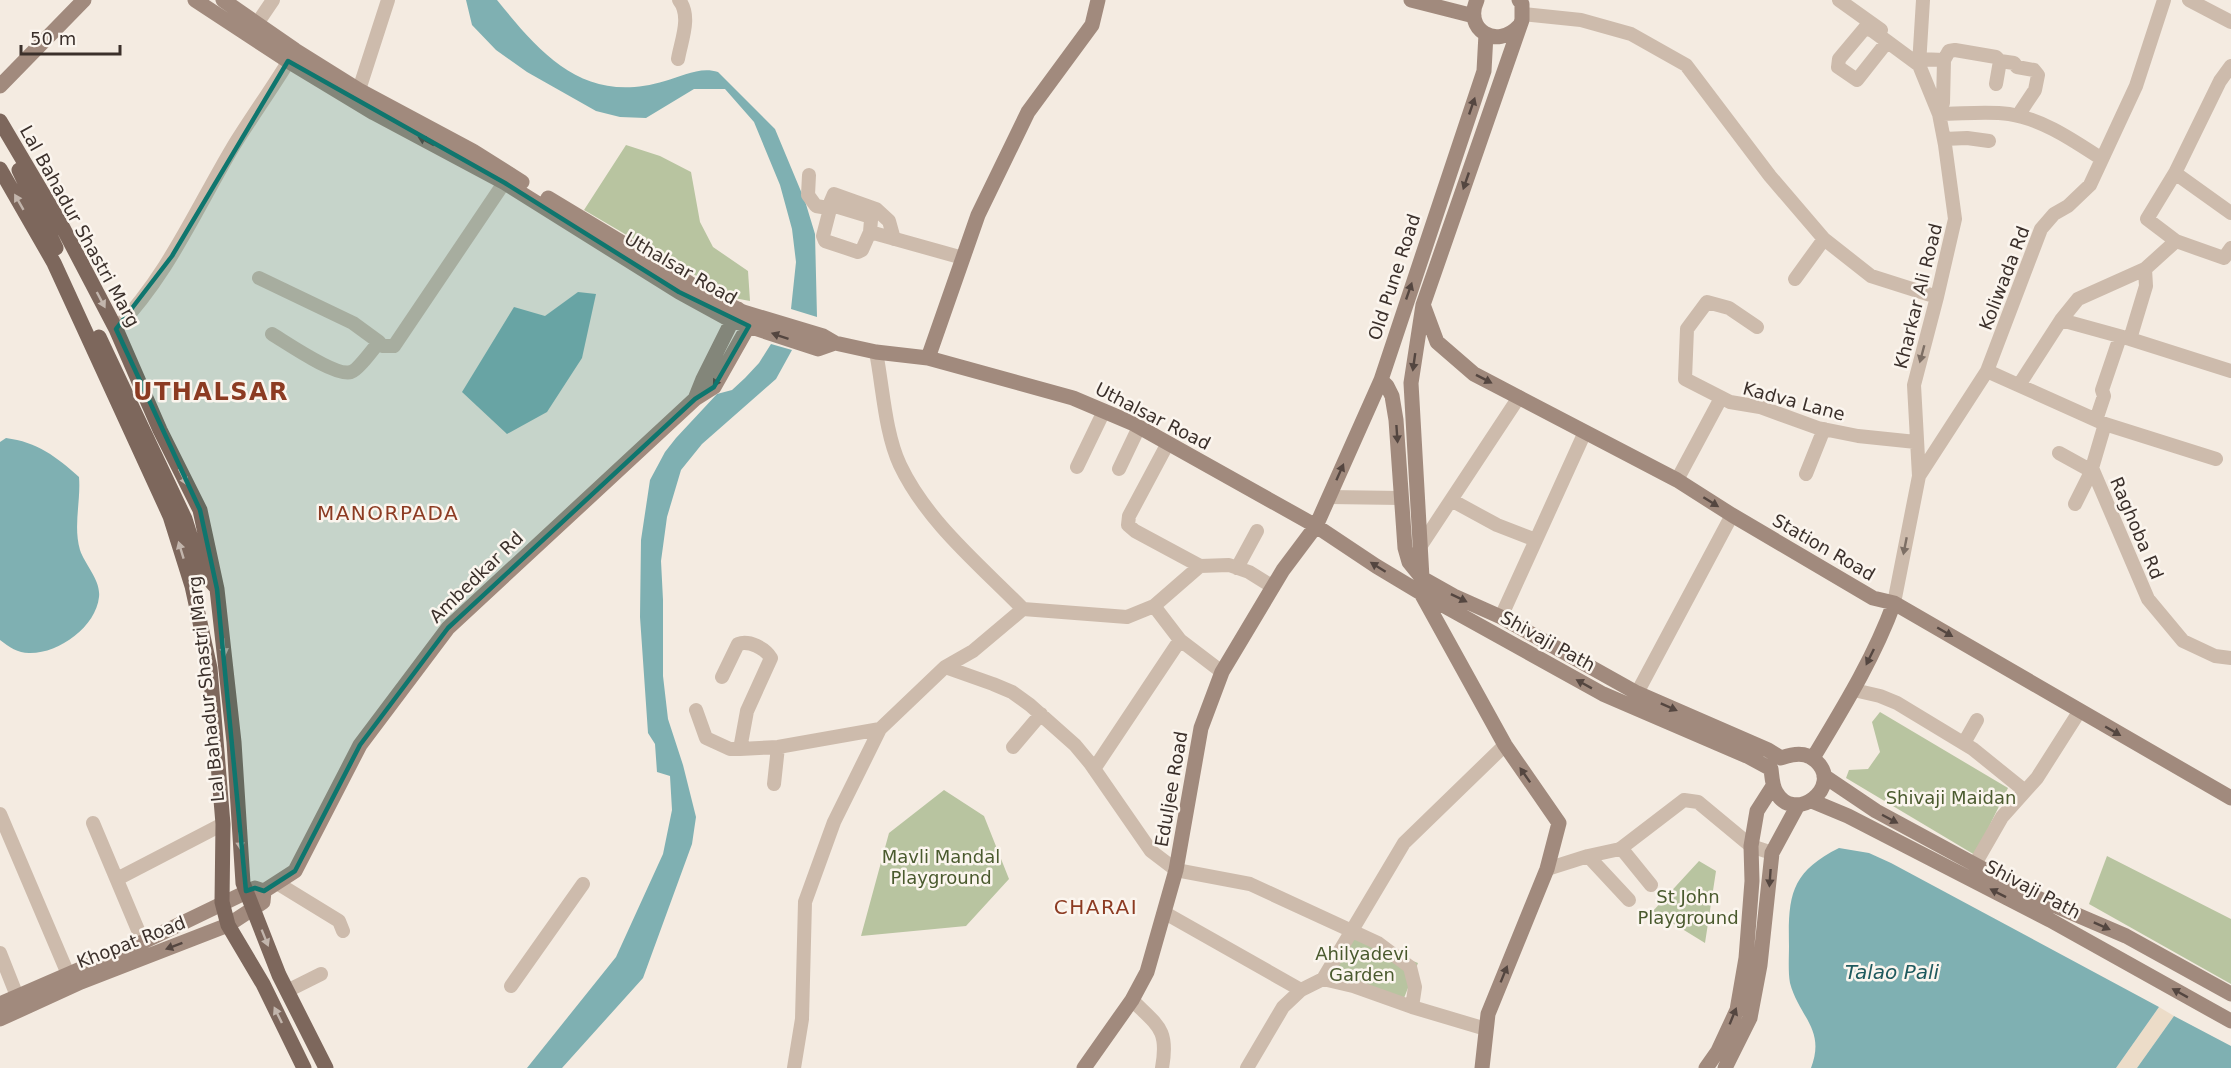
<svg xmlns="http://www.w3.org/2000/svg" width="2231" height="1068" font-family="'DejaVu Sans',sans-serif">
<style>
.green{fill:#b8c4a0}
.plaza{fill:#ecdcc8}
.water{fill:#7fb0b2}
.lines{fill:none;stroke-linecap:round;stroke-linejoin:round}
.street{stroke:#cdbbac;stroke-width:14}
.secondary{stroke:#a18a7d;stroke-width:15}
.primary{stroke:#7d675c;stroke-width:15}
.oneway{fill:#544640}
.oneway2{fill:#c2b5ac}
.oneway3{fill:#7d6f65}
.marked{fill:#0f766e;fill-opacity:0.2;stroke:#0f766e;stroke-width:4.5;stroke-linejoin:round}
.labels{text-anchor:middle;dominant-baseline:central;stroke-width:5;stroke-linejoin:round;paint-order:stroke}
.street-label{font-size:18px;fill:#3b302b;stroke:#fbf5ee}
.park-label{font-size:18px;fill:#4a5a2e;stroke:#fbf5ee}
.neighbourhood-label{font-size:20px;letter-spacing:1.5px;fill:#8c3b22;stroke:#fbf5ee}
.water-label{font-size:20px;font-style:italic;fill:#1f5a5e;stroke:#fbf5ee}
.district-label{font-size:24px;font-weight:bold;letter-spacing:1.5px;fill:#8c3b22;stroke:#fbf5ee}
</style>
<rect width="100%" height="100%" fill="#f4ebe1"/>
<path class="green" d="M626,145L660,156L691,172L700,222L713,247L748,271L750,301L734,298L584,210Z
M1880,712L2008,788L1975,855L1846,778L1849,770L1868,769L1880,752L1872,722Z
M944,790L984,816L1009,879L966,926L861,936L889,833Z
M2107,856L2231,919V984L2089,904Z
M1699,861L1716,871L1705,943L1653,911Z
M1351,937L1418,963L1404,998L1330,975Z"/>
<path class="plaza" d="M2159,1007L2174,1016L2137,1068H2116Z"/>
<path class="water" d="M466,0H497C543,57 586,105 665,81C682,76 701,66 718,72L775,129L805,201L815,234L817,317L791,309L796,262L792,229L780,185L754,122L725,89H694L646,118L620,117L596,111L527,72L496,50L472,25Z
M578,292L596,294L582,358L547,412L507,434L462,392L514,307L545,316Z
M771,344L792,350L776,379L702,444L681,470L667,517L661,561L663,600V676L668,719L683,765L696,817L692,844L643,978L562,1068H527L616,957L663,854L672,810L670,776L657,772L655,744L648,733L640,617L641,540L650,480L665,452L676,438L717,394L732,390L745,378L759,363Z
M6,438C37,442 57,457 79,477C81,501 73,526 80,550C85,565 101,580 99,597C96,627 58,654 29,653C18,653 9,647 0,640V442Z
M1839,848L1869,853L1891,863L2159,1007L2116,1068H1811C1826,1029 1799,1017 1790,983C1788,972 1789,957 1789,946C1788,895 1791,872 1839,848Z
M2174,1016L2231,1046V1068H2137Z"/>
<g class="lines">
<path class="street" d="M1839,0L1881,30
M2189,0L2231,22
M1523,14L1581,20L1631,34L1686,65L1770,176L1824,239L1871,276L1937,297
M252,31L273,0
M1887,42L1857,80L1838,67L1839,59L1865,28L1873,31L1919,65
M678,59C681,41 692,16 679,0
M1918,59L1944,60L1949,51L1955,50L1996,57L2000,61L2014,63L2017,67L2034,70L2038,75L2035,90L2021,111
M1996,84L2000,61
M356,99L388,0
M1943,103L1944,60
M1939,114C1962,114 1987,111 2009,114C2043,119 2074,141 2102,159
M1944,139L1967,138L1989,141
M2175,173L2231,213
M809,175L808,195L816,206L828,208L834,194L876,209L889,221L894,239
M870,232L871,220L868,216L835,206L830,209L823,236L825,241L858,252L862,250L870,232L963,258
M2176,241L2147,219L2175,173L2220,81L2231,66
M2145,269L2176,241L2224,258L2231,248
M259,278L353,323L379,342
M1795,279L1824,239
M1757,327L1729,308L1707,302L1687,329L1685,379L1730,402L1760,407L1818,428L1858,436L1916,442
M116,329C168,275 195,211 233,147C252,116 274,86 293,54
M272,334C287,343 336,377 351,372C358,370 373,349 379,342L382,346H394L510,174
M2130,339L2231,371
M876,352C883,388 885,433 900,465C927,522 980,565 1023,609
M1987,371L2105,424L2092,468L2148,599L2183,641L2215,656L2231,658
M2019,385L2061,320L2078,299L2145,269L2146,286L2130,339L2061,320
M1519,397L1451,500L1497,525L1536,540
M2096,420L2104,396L2102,390L2120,337
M2105,424L2216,459
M1168,443L1129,516L1128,525L1135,531L1200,566L1229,565L1249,572L1273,587
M2059,453L2088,469L2092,468
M1077,467L1104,411
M1119,469L1139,427
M1806,474L1824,429
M1919,476L1987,371L2041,229L2054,214L2068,206L2090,185L2136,86L2164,0
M1677,480L1721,398
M1329,497L1401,498
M2075,504L2090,474L2093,472
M1420,547L1451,500
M1237,568L1257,531
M1894,603L1919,476L1914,385L1937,297L1955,219L1945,145L1939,114L1919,65L1923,0
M1154,606L1180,640L1222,672
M1023,609L1127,617L1154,606L1200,566
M1501,617L1585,432
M945,667L993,684L1012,692L1030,705L1075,745L1090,763L1151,851L1176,870L1250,884L1378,943L1410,967L1415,987L1412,1007
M722,677L738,644C749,640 765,648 771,658L747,711L740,749
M1854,690L1880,696L1897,703L1973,749L2025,791
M1637,693L1732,515
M696,710L706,738L730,749H740L778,747L880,729
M1964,743L1977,720
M1013,747L1041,714
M1094,769L1180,640
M774,784L778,747
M0,814L68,974
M93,823L143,942
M1621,848L1651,885
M1588,856L1629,900
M1975,864L2002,817L2037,778L2079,712
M1547,869L1588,856L1620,849L1684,800L1698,802L1751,846L1772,853
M117,879L223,824
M277,883L339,921L343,931
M1165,913L1301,990
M0,953L17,996
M1323,979L1353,986L1412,1007L1486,1029
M511,986L583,884
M287,991L321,974
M1132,1000C1158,1026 1169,1029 1162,1068
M794,1068L802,1019L805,902L834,822L880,729L945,667L973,651L1023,609
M1247,1068L1283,1007L1301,990L1323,979L1404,843L1505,745"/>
<path class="secondary" d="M195,0L288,61L374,113L505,183L679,292L730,320L818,349L835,343L876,352L928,358L1073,398L1132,423L1316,526L1376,566L1421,593L1603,694L1747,756L1771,769C1772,776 1772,785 1776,792C1794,825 1844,787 1816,761C1805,751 1793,754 1781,758L1768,750L1637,693L1501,617L1454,596L1422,578L1411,383L1423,305L1522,20V4L1519,0
M223,0L295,50L359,90L473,151L522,182
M1411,0L1474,16
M1477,0C1463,30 1497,50 1519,26
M0,86L84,0
M548,198L689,283L743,312L823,336L835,343
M1424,307L1437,342L1474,374L1677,480L1732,515L1873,598L1894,603L2231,798
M928,358L978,215L1028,112L1092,25L1098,0
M1381,380L1387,386L1392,396L1396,420L1405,548L1409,562L1422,578
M695,399L714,387L753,318
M1421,593L1505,745L1559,823L1547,869L1488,1014L1482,1068
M1813,758C1843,708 1874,658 1894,603
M1824,776L1876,811L2035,897L2126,936L2231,994
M1812,801L1848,816L2050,920L2231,1021
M264,891L295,871L360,745L448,628L695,399L703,379L738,309
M0,1004L143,942L255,888L264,891
M0,1019L81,982L228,925L263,902L264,891
M1084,1068L1132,1000L1147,972L1176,870L1201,728L1222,672L1283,570L1316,526L1381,380L1484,71L1486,34
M1706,1068L1718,1051L1737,1010L1746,958L1752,881L1751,846L1757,811L1773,786
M1725,1068L1750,1018L1760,965L1772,853L1798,805"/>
<path class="primary" d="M0,121L62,226L116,329L160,430L200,510L217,589L234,742L243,883L279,975L326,1068
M0,169L54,263L170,516L192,586L210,668L223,824L222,902L228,925L263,984L304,1068
M19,170L56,248
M99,337L185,519L201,570L215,586"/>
</g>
<defs><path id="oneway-solid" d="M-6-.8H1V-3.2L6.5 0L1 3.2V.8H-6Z" transform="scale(1.5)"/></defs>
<g class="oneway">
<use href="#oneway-solid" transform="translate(1472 106) rotate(-71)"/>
<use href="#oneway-solid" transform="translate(426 141) rotate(-152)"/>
<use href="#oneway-solid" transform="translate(1466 181) rotate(109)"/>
<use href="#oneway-solid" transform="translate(1409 291) rotate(-71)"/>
<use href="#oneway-solid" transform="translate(780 336) rotate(-161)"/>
<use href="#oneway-solid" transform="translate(1414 362) rotate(98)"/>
<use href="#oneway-solid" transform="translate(718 379) rotate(122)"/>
<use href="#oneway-solid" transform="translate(1484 379) rotate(27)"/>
<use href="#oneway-solid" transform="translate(1397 434) rotate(86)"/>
<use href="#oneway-solid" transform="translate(1340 472) rotate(-66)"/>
<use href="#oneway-solid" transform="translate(1711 502) rotate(32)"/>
<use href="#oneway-solid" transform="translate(1378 567) rotate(-148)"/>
<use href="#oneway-solid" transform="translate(1459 598) rotate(26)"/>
<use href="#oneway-solid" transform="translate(1945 632) rotate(30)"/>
<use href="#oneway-solid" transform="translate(1870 657) rotate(116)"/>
<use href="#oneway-solid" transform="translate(1584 684) rotate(-151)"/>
<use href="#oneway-solid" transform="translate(1669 707) rotate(24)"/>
<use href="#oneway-solid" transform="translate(2113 731) rotate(30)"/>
<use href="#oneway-solid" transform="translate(1525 775) rotate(-125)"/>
<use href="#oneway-solid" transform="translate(1890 819) rotate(28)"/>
<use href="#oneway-solid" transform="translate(1770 878) rotate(94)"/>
<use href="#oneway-solid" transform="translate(1998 893) rotate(-153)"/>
<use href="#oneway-solid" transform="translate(2102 926) rotate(24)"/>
<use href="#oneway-solid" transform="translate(174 946) rotate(159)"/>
<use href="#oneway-solid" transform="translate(1504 974) rotate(-68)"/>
<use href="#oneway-solid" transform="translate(2180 993) rotate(-151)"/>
<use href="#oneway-solid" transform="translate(1733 1016) rotate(-68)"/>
</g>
<g class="oneway2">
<use href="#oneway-solid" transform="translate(19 202) rotate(-120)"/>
<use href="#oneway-solid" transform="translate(101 300) rotate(62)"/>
<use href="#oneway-solid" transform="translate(183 477) rotate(63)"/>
<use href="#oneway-solid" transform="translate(181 550) rotate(-107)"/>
<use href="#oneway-solid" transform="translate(224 647) rotate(84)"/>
<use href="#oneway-solid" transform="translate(240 841) rotate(86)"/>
<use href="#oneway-solid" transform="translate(265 938) rotate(68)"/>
<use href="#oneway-solid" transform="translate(278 1015) rotate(-116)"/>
</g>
<g class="oneway3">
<use href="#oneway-solid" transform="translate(1922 354) rotate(105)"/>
<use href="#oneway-solid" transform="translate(1905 546) rotate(101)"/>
</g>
<path class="marked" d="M288,61L505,183L679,292L749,326L714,387L695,399L448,628L360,745L295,871L264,891L255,888L246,891L217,589L200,510L116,329L172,256Z"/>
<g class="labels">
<g class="street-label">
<text transform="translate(80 226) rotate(61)">Lal Bahadur Shastri Marg</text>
<text transform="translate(681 268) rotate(30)">Uthalsar Road</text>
<text transform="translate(1394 277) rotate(-72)">Old Pune Road</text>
<text transform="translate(2004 278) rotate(-69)">Koliwada Rd</text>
<text transform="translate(1918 296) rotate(-76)">Kharkar Ali Road</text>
<text transform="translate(1794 401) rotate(15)">Kadva Lane</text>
<text transform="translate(1153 416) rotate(27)">Uthalsar Road</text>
<text transform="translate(2137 528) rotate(67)">Raghoba Rd</text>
<text transform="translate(1824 547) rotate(30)">Station Road</text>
<text transform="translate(476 577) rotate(-44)">Ambedkar Rd</text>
<text transform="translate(1548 641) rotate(29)">Shivaji Path</text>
<text transform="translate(206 689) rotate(-96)">Lal Bahadur Shastri Marg</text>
<text transform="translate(1171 789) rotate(-80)">Eduljee Road</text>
<text transform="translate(2033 889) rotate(28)">Shivaji Path</text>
<text transform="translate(131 942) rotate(-21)">Khopat Road</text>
</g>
<g class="park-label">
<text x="1951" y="797">Shivaji Maidan</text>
<text x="941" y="856">Mavli Mandal<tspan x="941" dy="21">Playground</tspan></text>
<text x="1688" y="896">St John<tspan x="1688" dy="21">Playground</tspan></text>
<text x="1362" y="953">Ahilyadevi<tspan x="1362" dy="21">Garden</tspan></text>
</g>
<g class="neighbourhood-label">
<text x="388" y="513">MANORPADA</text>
<text x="1096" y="907">CHARAI</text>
</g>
<g class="water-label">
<text x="1892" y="972">Talao Pali</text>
</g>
<g class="district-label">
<text x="211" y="392">UTHALSAR</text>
</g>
</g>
<path d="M21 45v9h99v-9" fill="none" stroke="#3b302b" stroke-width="3"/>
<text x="30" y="45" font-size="18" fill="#3b302b" stroke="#fbf5ee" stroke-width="4.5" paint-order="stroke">50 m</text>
</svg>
